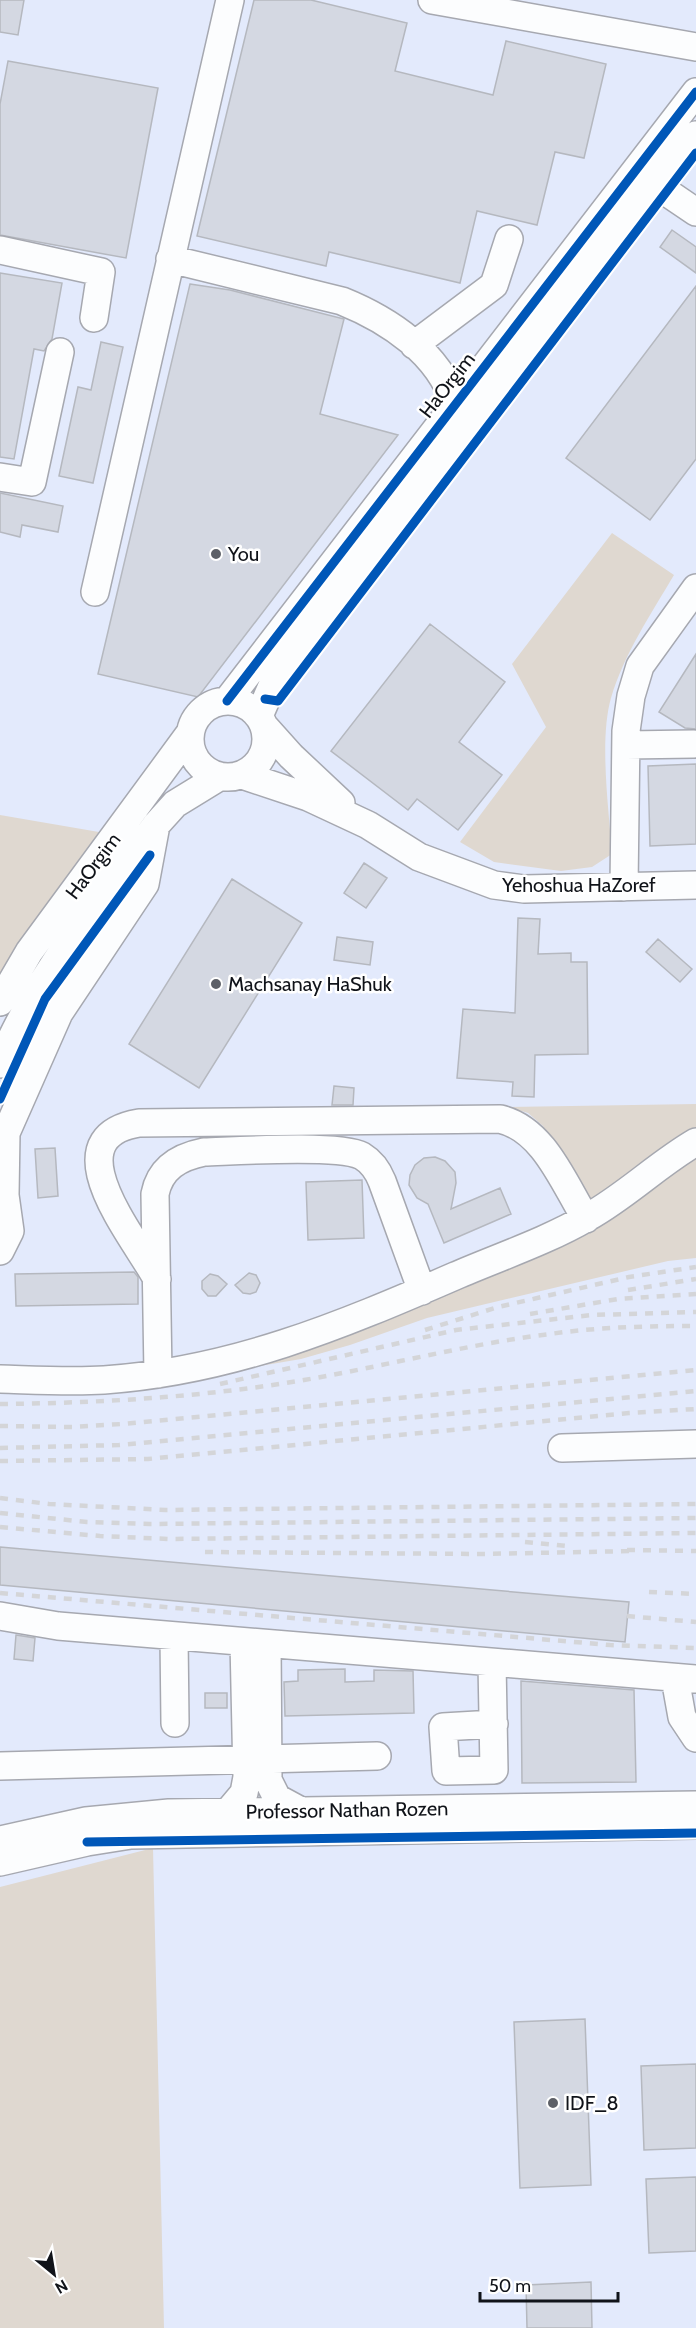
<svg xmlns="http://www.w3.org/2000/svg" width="696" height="2328" font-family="Cabin,sans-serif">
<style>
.built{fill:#e3eafc}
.green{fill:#dfd8d0}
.building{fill:#d4d8e2;stroke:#b5b8bf;stroke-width:1.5}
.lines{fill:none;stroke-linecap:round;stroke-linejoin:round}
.minor-casing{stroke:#a6a8b0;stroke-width:30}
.minor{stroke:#fcfdfe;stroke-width:27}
.rail{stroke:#d4d5d8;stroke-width:4.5;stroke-dasharray:8 8;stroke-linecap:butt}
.cycleway-casing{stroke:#fff;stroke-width:13}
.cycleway{stroke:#0057b8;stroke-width:9}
.poi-dot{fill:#5d6067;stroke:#fff;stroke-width:2}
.labels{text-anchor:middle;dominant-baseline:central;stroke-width:5;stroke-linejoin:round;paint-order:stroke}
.street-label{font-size:20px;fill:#101319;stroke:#fff}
.poi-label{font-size:20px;fill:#101319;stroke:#fff;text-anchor:start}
</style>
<rect width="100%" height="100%" fill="#edf0f9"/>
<path class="built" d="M0,0H696V2328H0Z"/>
<path class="green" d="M612,533L674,575C651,614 624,654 611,698C599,740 609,810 612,854L592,867L561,871L494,862L460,842L546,727L512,664Z
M0,815L99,832L8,965L0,981Z
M696,1104V1128L677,1138L601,1200L588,1199L543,1126L528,1113L508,1107Z
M696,1157V1258L668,1261L427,1318L350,1345L301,1359L243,1369L372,1327L575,1238Z
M153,1848L164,2328H0V1887Z"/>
<path class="building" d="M0,0H24L18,35L0,32Z
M254,0H311L407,23L395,71L493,95L506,41L606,64L584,158L555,152L537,225L477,211L460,283L329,252L326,266L197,236Z
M8,61L158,88L126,258L0,235V104Z
M672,230L696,247V273L660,247Z
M0,273L62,283L52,339L44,351L34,349L14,459L0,457Z
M190,284L230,290L344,319L320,414L398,435L198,697L98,674Z
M696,286V459L650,520L566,458Z
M101,342L123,347L93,483L59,476L78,387L91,390Z
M0,493L63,506L58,532L22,525L20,537L0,532Z
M430,624L505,682L459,742L502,775L458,830L417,799L408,810L331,751Z
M696,654V729L685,728L659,712Z
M696,764V844L650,846L648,766Z
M364,863L387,878L366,908L344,893Z
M232,879L302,923L199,1088L129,1044Z
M518,918L540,919L538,954L571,953V962H587L588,1054L535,1055L534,1097L512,1096L513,1082L457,1078L463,1009L515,1013Z
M337,937L373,942L370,965L334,960Z
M658,939L692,969L680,982L646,952Z
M334,1086L354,1088L353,1105H332Z
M55,1148L58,1196L38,1198L35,1149Z
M435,1157L445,1161L455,1172L456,1183L451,1209L500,1188L511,1214L444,1243L428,1204L417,1198L409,1185L410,1175L415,1165L424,1158Z
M362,1180L364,1238L308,1240L306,1182Z
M134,1272L138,1277V1304L16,1306L15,1274Z
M249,1273L256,1275L260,1283L256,1292L250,1294L243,1293L235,1285Z
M210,1274L218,1276L227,1284L216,1296H208L202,1289V1281Z
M0,1547L629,1602L625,1642L0,1585Z
M16,1635L35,1638L33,1661L14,1659Z
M345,1669V1682L374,1681V1670L413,1671L414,1713L285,1716L284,1682L298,1681V1670Z
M521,1681L634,1690L636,1782L522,1783Z
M205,1693H227V1708H205Z
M585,2019L591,2185L520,2188L514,2022Z
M696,2064V2148L644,2150L641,2066Z
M696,2177V2251L649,2253L646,2179Z
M591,2282L592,2328H527L526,2285Z"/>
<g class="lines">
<defs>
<path id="minor" d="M432,0L696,47
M659,187L696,212
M0,250L101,272L94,318
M170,259L342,301C389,320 439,353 455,404
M414,345L494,285L509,239
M0,477L32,482L60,352
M95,592L230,0
M190 739a38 38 0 1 1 76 0a38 38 0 1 1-76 0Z
M227,701L696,92
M259,716L272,686L696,135
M265,727L291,756L341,803
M626,745L694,744
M242,775L308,797L368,825L419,857L494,885L524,889L696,885
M624,887L626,731L631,696L640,666L696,588
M0,1002L29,952L190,733
M0,1064C37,975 99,902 156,825L175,804L219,777
M0,1251L10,1231L5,1195L6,1133L59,1013L145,884L156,825
M157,1279C136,1239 49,1138 139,1123L500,1119C544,1129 564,1184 586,1219
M158,1374L155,1194C160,1168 179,1157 204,1152C236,1151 339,1144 362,1156C372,1162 378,1171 382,1181L422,1291
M0,1379C35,1380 70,1382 104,1380C232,1371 340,1326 455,1276C499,1257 547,1241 588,1217C626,1196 658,1164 696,1142
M562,1448L696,1444
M0,1616L58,1626L696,1679
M174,1636L175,1723
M267,1644L268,1780L277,1798L301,1811
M492,1663L494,1770L446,1771L443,1727L494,1724
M675,1678L682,1717L696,1738
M0,1766L377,1756
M228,1812L244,1793L247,1777L244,1642
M0,1840L86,1821L169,1813L696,1805
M0,1862L87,1842L131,1835L696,1825"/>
</defs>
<use href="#minor" class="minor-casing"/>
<use href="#minor" class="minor"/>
<path class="rail" d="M628,1290L696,1279
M530,1314L618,1299L696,1294
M425,1330L498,1307L629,1277L696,1267
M220,1384L456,1330L592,1315L696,1312
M0,1404C101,1403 204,1397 304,1380C386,1366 468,1344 550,1334C599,1327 647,1326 696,1326
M0,1426L72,1427L122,1424L696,1370
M0,1448L119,1445L696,1391
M0,1461L148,1459L629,1413L696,1409
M0,1498L49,1504L166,1510L696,1504
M0,1513L87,1522L150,1524L696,1518
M0,1527L100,1536L169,1539L696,1533
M525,1542L567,1546
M627,1550L696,1551
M205,1552L481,1554L634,1551
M649,1592L696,1594
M0,1593L610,1645L696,1648
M627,1616L696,1622"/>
<defs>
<path id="cycleway" d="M265,699L278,701L696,153
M227,701L696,92
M0,1099L45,999L150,855
M87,1842L696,1833"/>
</defs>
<use href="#cycleway" class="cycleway-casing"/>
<use href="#cycleway" class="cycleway"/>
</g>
<g class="poi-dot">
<circle cx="216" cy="554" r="6"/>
<circle cx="216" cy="984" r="6"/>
<circle cx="553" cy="2103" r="6"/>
</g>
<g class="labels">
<g class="street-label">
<text transform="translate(447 385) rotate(-52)">HaOrgim</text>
<text transform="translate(93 866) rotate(-53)">HaOrgim</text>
<text x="579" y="885">Yehoshua HaZoref</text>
<text transform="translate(347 1810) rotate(-1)">Professor Nathan Rozen</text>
</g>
<g class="poi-label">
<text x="228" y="554">You</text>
<text x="228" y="984">Machsanay HaShuk</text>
<text x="565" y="2103">IDF_8</text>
</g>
</g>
<g transform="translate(54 2274) rotate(150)" stroke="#ffffff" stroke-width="4.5" paint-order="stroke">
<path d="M0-4.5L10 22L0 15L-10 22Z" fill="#101319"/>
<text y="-9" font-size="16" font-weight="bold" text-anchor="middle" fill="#101319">N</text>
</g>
<path d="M480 2292v9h138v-9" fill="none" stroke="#101319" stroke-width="3"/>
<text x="489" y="2292" font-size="18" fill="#101319" stroke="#ffffff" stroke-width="4.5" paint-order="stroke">50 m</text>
</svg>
